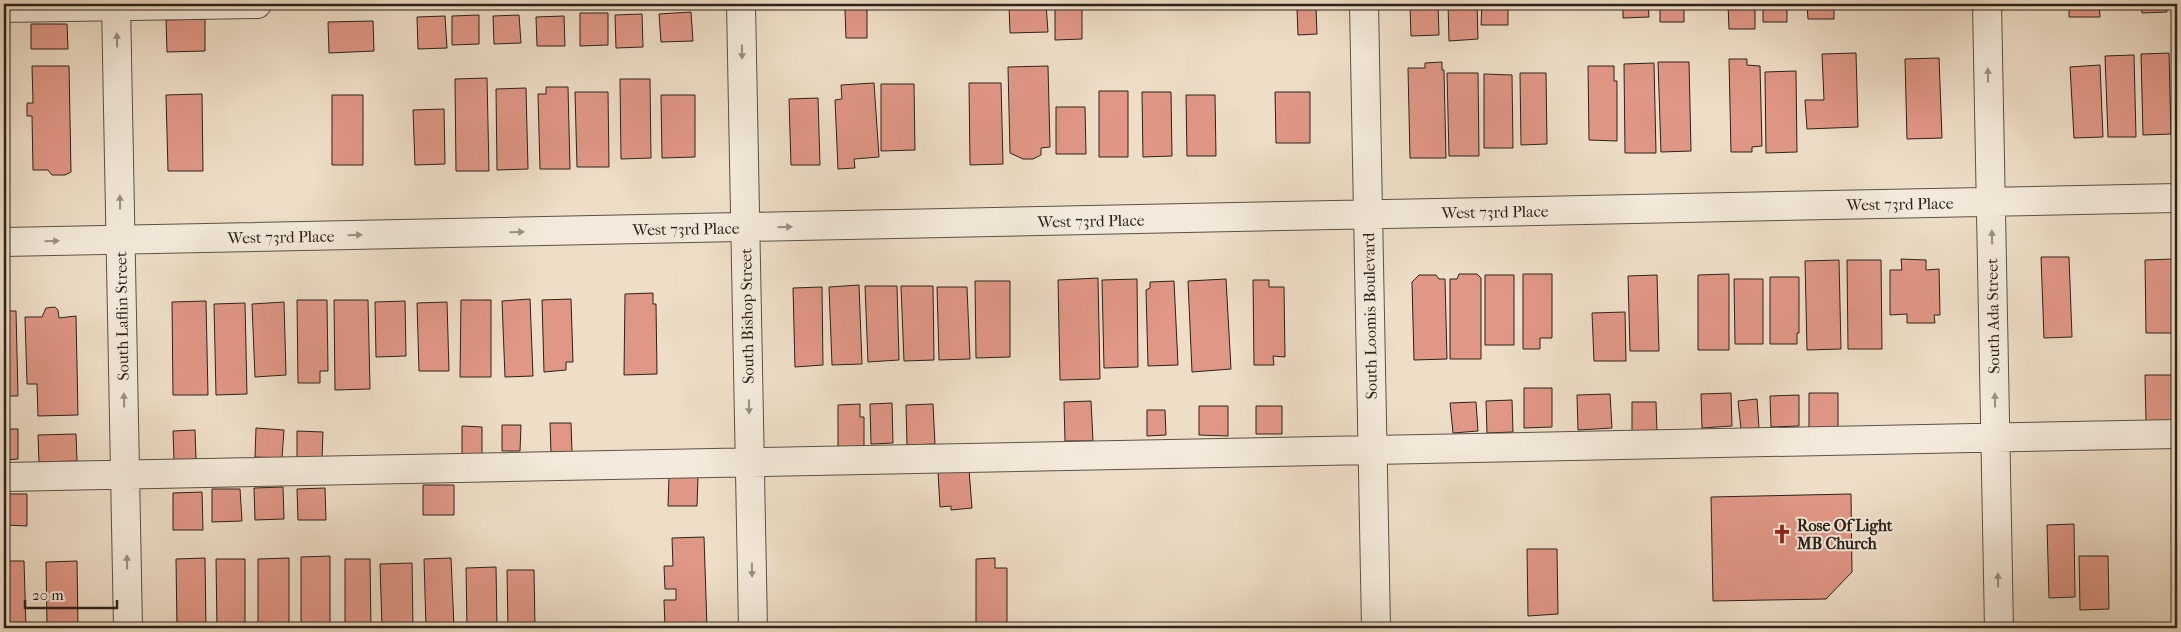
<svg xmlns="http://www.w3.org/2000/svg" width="2181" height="632" font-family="'IM FELL French Canon',serif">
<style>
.building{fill:#e19786;stroke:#2c221a}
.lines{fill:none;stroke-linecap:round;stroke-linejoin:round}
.minor-casing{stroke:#5c5145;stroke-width:30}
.minor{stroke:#f4eadb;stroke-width:28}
.oneway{fill:#9a9084}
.labels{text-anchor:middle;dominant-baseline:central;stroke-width:4;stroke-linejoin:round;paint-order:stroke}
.street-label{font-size:16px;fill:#2c221a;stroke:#f4eadb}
.poi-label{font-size:16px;font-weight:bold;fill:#2c221a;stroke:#f4eadb;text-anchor:start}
</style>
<rect width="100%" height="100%" fill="#eedec7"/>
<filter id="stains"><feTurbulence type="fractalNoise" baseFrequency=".004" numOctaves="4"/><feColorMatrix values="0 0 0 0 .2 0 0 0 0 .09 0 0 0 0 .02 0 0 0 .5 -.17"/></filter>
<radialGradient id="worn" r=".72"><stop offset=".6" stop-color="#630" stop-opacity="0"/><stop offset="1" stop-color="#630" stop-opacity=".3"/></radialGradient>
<path class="building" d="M1046,4L1048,32L1010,33L1009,6Z
M1410,4H1438L1439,35L1411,36Z
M1448,4H1477L1478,39L1449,41Z
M1482,4H1508V25H1481Z
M1623,4H1648L1649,17L1623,18Z
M1660,4H1684V22H1660Z
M1728,4H1755V29H1729Z
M1763,4H1787V22H1763Z
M1807,4H1834V19H1808Z
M2069,4H2099L2100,17H2069Z
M2141,4H2166L2167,12L2142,13Z
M1055,8H1082V39L1055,40Z
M1297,8H1316L1317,34L1298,35Z
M845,9H867V38H846Z
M691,12L693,41L661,42L659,14Z
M580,13H608V45L580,46Z
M642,14L643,47L616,48L615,15Z
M479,15V44L452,45V16Z
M519,15L521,43L494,44L493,16Z
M445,16L447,48L418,49L417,17Z
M564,16L565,46H537L536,17Z
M205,19V51L167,52L166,20Z
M373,21L374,51L329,53L328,22Z
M31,24H67L68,49H31Z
M2175,50H2177V115Z
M1856,53L1858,127L1807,129L1805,100H1824L1822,54Z
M2169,53L2171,134L2143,135L2141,54Z
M2134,55L2136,137H2108L2105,56Z
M1939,58L1942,138L1907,139L1905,59Z
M1729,59H1747V65L1760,66L1762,146L1752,147V152H1731Z
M1442,62V70H1444L1446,158H1410L1408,68H1425V63Z
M1658,62H1689L1691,151L1661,152Z
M1654,63L1656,153H1625L1624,64Z
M2100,65L2103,137L2074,138L2070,67Z
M32,66H69L71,172L65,175H52L48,170H33L32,116H27V103H33Z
M1048,66L1050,147L1041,148V155L1033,159H1023L1010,153L1008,67Z
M1588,66H1614V81H1617V141L1589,140Z
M1796,71L1797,152L1766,153L1765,72Z
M1447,73H1478L1479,156H1449Z
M1520,73H1546L1547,144L1521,145Z
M1484,74L1512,75L1513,148H1484Z
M487,78L489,171H456L455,79Z
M620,79H650L651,158L621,159Z
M874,83L879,157L854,159L855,168L838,169L835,100L842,99L841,85Z
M969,83H1001L1003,164L970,165Z
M881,84H914L915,150L881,151Z
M546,87H568L570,169H540L538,94H546Z
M526,88L528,169L497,170L496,89Z
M1099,91H1128V157H1099Z
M575,92H608L609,167H577Z
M1142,92H1171L1172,156L1143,157Z
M1275,92H1310V143H1276Z
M202,94L203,171H168L166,95Z
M332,95H363V165H332Z
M661,95H695V157L662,158Z
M1186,95H1215L1216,156H1187Z
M818,98L820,165H791L789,99Z
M4,99H8L9,177H4Z
M1056,107H1085L1086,154H1056Z
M444,109L445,164L415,165L413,110Z
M2041,257H2069L2072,337L2044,338Z
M1901,259L1926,260V270L1939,269L1940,315H1934L1935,323H1907V314L1890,315V270H1902Z
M2173,259L2174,333H2146L2145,260Z
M1839,260L1841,349L1807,350L1805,261Z
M1847,260H1881L1882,349H1848Z
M1459,274H1477L1481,278V359H1450V279H1457Z
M1523,274H1552V338H1540V349H1523Z
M1729,274V350H1698V275Z
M1419,275H1436L1439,279H1445L1447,359L1414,360L1412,282Z
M1485,275H1514V345H1485Z
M1657,275L1659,351H1630L1628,276Z
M1770,277H1799V333H1797V344H1770Z
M1098,278L1100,379L1060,380L1058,280Z
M1137,279L1138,367L1104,368L1102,280Z
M1226,279L1231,369L1192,372L1188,281Z
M1734,279H1763V344H1735Z
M1253,280H1269V287H1284L1285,357L1273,356L1274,365H1254Z
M975,281H1010V357L976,358Z
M1174,281L1178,365L1148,366L1146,290L1150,288V282Z
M859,285L862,364L832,365L829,287Z
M865,286H897L899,360L868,362Z
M901,286H933L934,360L904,361Z
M822,287L823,365L795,367L793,288Z
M937,287H967L970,359L939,360Z
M653,293V304H656L657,374L624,375L625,294Z
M530,299L533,376L505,377L502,301Z
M571,299L573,362H566V370L544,372L542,300Z
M297,300H327L328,371H320V383H298Z
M334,300H368L370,389L335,390Z
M461,300H491V377H460Z
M206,301L208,395H173L172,302Z
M405,301L406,356L376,357L375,302Z
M284,302L286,375L255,377L252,304Z
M447,302L449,371H419L417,303Z
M245,303L247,394L216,395L214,304Z
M55,307L58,310L59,318L76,316L78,415L38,416L37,384H27L25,317H42L46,308Z
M4,311H16L18,396H4Z
M1625,312L1626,361H1594L1592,313Z
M2145,375H2176V422H2146Z
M1524,388H1552V427L1524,428Z
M1731,393L1732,426L1702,428L1701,394Z
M1809,393H1838V428H1809Z
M1610,394L1612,428L1578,430L1577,395Z
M1799,395V426L1771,427L1770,396Z
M1757,399L1759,428L1741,429L1738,401Z
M1512,400L1513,432L1487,433L1486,401Z
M1091,401L1093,441H1065L1064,402Z
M1476,402L1478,431L1453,433L1450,403Z
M1632,402H1656L1657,433H1632Z
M892,403L893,443L871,444L870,404Z
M860,404V417H864V446L838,447V405Z
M933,404L935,444L907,445L906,405Z
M1199,406H1228V436L1199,435Z
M1256,406H1282V434H1256Z
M1147,410H1165L1166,435L1147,436Z
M550,423H571L572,452H551Z
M502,425H521L520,451H502Z
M462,426L482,427V454H462Z
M256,428L284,430L282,458L255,457Z
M4,429H18V459L4,460Z
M195,430L196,459L174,461L173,431Z
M297,431L323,432L322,459H297Z
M76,434L77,461L39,462L38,435Z
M969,470L972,508L951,510V506L940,507L938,472Z
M669,476L698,477L697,506H668Z
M423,485H454V515H423Z
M283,487L284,519L255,520L254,488Z
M325,488L326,520H298L297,489Z
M212,489H240L242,521L212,522Z
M202,492L203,530H173V493Z
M4,494H27V526L4,525Z
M1851,494L1852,572L1826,599L1713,601L1711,497Z
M2074,524L2075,597L2049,598L2047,525Z
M704,537L707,628H665L664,600H676V589H665L664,566H673L672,538Z
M1527,549H1557L1558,614L1528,616Z
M330,556V628H301V557Z
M2079,556H2108L2109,609L2080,610Z
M205,558L206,628H177L176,559Z
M289,558V628H258V559Z
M451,558L454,628H426L424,559Z
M995,558V568H1007V628H976V559Z
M216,559H245V628H217Z
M345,559H370L371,628H345Z
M4,561H24L26,628H4Z
M77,561L78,628H47L46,562Z
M412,563L413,628H382L380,564Z
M496,567L497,628H467L466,568Z
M507,570H534L535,628H508Z"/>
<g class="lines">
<defs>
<path id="minor" d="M116,4L128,628
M741,4L753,628
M1364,4L1376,628
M1987,4L1999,628
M4,8L257,4
M4,242L2177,198
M4,477L2177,434"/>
</defs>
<use href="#minor" class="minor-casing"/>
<use href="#minor" class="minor"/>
</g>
<defs><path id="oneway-solid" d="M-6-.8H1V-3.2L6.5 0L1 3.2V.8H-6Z" transform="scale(1.25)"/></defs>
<g class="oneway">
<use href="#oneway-solid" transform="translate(117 40) rotate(-91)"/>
<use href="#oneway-solid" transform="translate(742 52) rotate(89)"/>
<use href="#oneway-solid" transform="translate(1988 75) rotate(-91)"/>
<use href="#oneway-solid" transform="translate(120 202) rotate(-91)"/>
<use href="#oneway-solid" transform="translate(785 227) rotate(-1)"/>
<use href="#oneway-solid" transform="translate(517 232) rotate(-1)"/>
<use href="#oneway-solid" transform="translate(355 235) rotate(-1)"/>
<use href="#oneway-solid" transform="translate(1992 237) rotate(-91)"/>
<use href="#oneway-solid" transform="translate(52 241) rotate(-1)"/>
<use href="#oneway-solid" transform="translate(124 400) rotate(-91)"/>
<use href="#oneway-solid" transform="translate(1995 400) rotate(-91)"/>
<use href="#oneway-solid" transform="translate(749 407) rotate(89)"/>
<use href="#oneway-solid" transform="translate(127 562) rotate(-91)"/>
<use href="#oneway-solid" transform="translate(752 570) rotate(89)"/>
<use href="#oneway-solid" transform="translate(1998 580) rotate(-91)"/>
</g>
<defs>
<symbol id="church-bare" viewBox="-9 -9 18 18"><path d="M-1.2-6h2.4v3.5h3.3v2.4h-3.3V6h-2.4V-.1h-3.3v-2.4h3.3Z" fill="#8f2418" stroke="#f4eadb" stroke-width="2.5" paint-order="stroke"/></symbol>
</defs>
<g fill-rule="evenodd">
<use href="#church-bare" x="1768" y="520" width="28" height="28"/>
</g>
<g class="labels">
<g class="street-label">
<text transform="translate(1900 204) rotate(-1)">West 73rd Place</text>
<text transform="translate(1495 212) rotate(-1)">West 73rd Place</text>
<text transform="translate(1091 221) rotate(-1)">West 73rd Place</text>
<text transform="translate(686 229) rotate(-1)">West 73rd Place</text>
<text transform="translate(281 237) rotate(-1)">West 73rd Place</text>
<text transform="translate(122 316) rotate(-91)">South Laflin Street</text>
<text transform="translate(747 316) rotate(-91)">South Bishop Street</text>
<text transform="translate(1370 316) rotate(-91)">South Loomis Boulevard</text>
<text transform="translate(1993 316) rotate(-91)">South Ada Street</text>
</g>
<g class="poi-label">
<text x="1797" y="525">Rose Of Light<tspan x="1797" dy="18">MB Church</tspan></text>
</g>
</g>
<rect width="2181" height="632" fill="none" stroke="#eedec7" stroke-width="20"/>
<rect x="5" y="5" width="2171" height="622" fill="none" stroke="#2c221a" stroke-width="2.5"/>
<rect x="10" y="10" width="2161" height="612" fill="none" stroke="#2c221a"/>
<path d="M25 600v8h92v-8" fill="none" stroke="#2c221a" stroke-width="2.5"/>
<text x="32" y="600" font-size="15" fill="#2c221a" stroke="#f4eadb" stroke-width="4" paint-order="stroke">20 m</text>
<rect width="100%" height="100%" filter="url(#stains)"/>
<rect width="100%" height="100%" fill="url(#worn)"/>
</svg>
